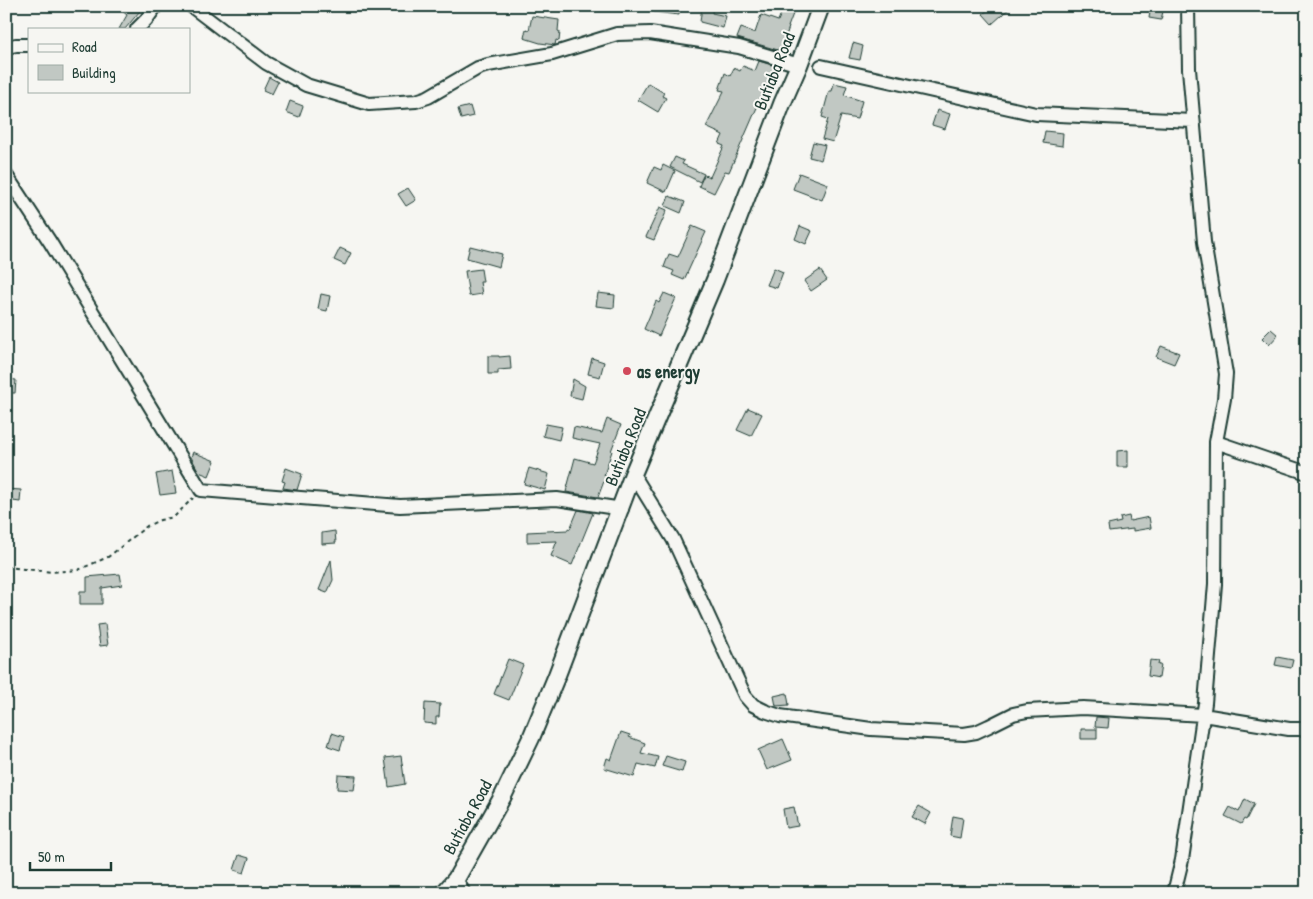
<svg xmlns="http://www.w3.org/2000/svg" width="1313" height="899" font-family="'Patrick Hand',sans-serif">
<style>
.building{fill:#c1c8c3;stroke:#1f3d34}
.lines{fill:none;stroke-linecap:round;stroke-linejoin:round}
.minor-casing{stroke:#1f3d34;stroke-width:16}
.major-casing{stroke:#1f3d34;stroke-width:20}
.path{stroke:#1f3d34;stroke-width:2;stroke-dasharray:4 4;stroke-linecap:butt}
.minor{stroke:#f6f6f2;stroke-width:12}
.major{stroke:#f6f6f2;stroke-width:16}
.poi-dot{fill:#d1495b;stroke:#f6f6f2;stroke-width:2}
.labels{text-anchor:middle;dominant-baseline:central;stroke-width:4;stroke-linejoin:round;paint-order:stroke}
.street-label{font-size:18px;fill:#1f3d34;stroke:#f6f6f2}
.poi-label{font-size:18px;font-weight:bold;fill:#1f3d34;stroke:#f6f6f2;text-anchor:start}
</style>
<rect width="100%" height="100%" fill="#f6f6f2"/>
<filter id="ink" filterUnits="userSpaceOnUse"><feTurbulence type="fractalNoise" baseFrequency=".02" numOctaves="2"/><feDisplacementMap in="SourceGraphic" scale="10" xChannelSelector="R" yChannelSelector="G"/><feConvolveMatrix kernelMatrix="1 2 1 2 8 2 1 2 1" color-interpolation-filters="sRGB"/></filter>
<g filter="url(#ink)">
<path class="building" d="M116,6H144L125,29H119L127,15Z
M654,6H680L679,15L654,12Z
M702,6H713L712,13L726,16L723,28L700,22Z
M784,6H796L788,27H789L781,51L737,38L741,28L755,33L761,15L778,21Z
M992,6H1012L992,24L983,14Z
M1151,6L1164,7L1161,20L1149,18Z
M532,16L559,20L558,31L560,32L559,41L556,40L555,45L540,43L524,38L526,29L529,30Z
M853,43L863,46L860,60L849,58Z
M759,61L775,66L729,172L725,171L714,193L699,186L704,175L710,177L724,146L719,144L723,135L706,127L724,91L719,90L725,73L730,76L734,68L740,71L743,66L755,71Z
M269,77L278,82L272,94L263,90Z
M648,83L664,93L662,96L666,98L658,112L638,100Z
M834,83L847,86L844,95L862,101L857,119L841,116L833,142L822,139L828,119L822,117L829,91H832Z
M290,101L303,106L299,117L286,112Z
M470,106L473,116L461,119L458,109Z
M937,110L950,114L945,129L932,125Z
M1045,131L1063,133L1062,146L1043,143Z
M813,142L825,145L821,160L809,157Z
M675,157L684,161L682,164L704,174L700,182L670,167Z
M663,165L675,171L666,192L647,183L654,167L661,170Z
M799,173L828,184L822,200L793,189Z
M408,188L416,200L406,206L398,194Z
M669,196L685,202L681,213L665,206Z
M660,207L667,210L654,240L646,237Z
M692,226L706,232L684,280L672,275L674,271L664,267L669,254L678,257Z
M800,226L812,231L806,244L795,239Z
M470,246L502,254L499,267L467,258Z
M340,248L351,253L345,265L334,260Z
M774,268L783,272L777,288L767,285Z
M481,269L483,282H480L482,294L469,296L465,271Z
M820,270L827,280L811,291L804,281Z
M598,293L615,295L614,308L596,306Z
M664,293L676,298L659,336L644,329L656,301L659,303Z
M321,294L330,296L327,311L318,309Z
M1271,329L1278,335L1269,345L1262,338Z
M1161,346L1179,353L1174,364L1156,357Z
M488,356H499V357L510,356L511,369L498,370V374H488Z
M592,358L604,362L600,377L588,374Z
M6,379L16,380L15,393H6Z
M573,379L585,386L582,399L570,396Z
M748,408L762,414L751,436L737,430Z
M607,419L621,425L611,451H612L604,475L606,476L598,497L566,492L575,458L593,463L600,444L572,438L574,427L602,433Z
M546,424L562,427L559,440L543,436Z
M1128,450V467H1117V451Z
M193,452L215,461L209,476L199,472L191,457Z
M286,468L302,474L297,490L283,488L285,482L282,481Z
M529,468L549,474L545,490L524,484Z
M172,471L176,493L160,495L156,474Z
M6,489L21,490L20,502L6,500Z
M578,510L593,513L572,565L551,556L557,541L527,542V532L568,530V528L570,529Z
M1129,516L1130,521L1149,517L1151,528L1133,531V529L1109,532L1108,525L1121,522L1120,518Z
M335,531L336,543L322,544V533Z
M331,560L333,580L327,593L319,590Z
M120,574L122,585L102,588V604H80V591H87V577Z
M105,624L108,645L100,646L97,625Z
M1277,657L1293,660L1291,668L1275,665Z
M508,659L523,665L509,700L494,694Z
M1150,660L1159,661L1158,665H1161L1159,678L1148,676Z
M787,693L789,705L776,706L774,696Z
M425,703L440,704L439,717H436V724L424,723Z
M1096,717L1109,718L1108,728L1095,727Z
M1081,729H1097V739H1081Z
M621,732L630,735L629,737L645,743L641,753L658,757L655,768L638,764L634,777L604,768L607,758L611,760Z
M332,733L344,737L340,750L328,746Z
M783,739L792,760L767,770L758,750Z
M401,756L405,784L389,787L385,758Z
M666,756L685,762L682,772L662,766Z
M338,775L356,776L354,790L337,789Z
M1245,799L1254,804L1246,820L1244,819L1241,824L1225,816L1230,807L1239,812Z
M919,806L931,813L925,824L912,817Z
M794,807L798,826L786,828L783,809Z
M953,816L963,818L960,838L950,836Z
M239,855L249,858L244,873L234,870Z"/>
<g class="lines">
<defs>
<path id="minor" d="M191,6L266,63L306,85L369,104L416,101L428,97L478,68L488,65L552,54L617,34L650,33L739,47L799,65
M137,29L146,20L156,6
M6,47L16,45H29
M821,66L1036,114L1193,121
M6,175L50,242L201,490L400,506L557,499L622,509
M1216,442L1307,473
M633,474L673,539L745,696L753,705L765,711L780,716L871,729L964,734L976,732L989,726L1013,714L1027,711L1083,708L1203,715L1289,729H1307
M456,879L464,893
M1174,893L1182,860L1205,703L1215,584L1216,442L1224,399L1226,374L1204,242L1189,69L1188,6"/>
<path id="major" d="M444,893L456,879L503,796L531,738L557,675L633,474L715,280L782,104L799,65L821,6"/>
</defs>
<use href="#minor" class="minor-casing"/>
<use href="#major" class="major-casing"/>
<path class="path" d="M6,567L52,572L78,570L108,557L147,526L160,520L174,517L193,498"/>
<use href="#minor" class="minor"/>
<use href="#major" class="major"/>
</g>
</g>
<circle class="poi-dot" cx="627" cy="371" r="5"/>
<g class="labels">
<g class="street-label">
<text transform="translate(774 71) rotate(-68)">Butiaba Road</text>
<text transform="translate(625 447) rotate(-68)">Butiaba Road</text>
<text transform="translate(467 817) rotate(-61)">Butiaba Road</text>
</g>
<g class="poi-label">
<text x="637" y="371">as energy</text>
</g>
</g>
<rect width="1313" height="899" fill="none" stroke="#f6f6f2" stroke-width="25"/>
<rect x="12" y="12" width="1288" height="874" fill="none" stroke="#1f3d34" stroke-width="2" filter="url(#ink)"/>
<rect x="28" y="28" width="162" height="65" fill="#f6f6f2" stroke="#a0aca6"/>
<rect x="38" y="44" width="25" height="8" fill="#f6f6f2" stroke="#a0aca6"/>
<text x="72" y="52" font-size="15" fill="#1f3d34">Road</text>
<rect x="38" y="65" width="25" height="15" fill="#c1c8c3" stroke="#a0aca6"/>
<text x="72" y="78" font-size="15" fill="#1f3d34">Building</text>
<path d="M30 862v8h81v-8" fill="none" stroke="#1f3d34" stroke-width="2.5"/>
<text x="38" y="862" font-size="15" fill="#1f3d34" stroke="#f6f6f2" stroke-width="4" paint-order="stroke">50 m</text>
</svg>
